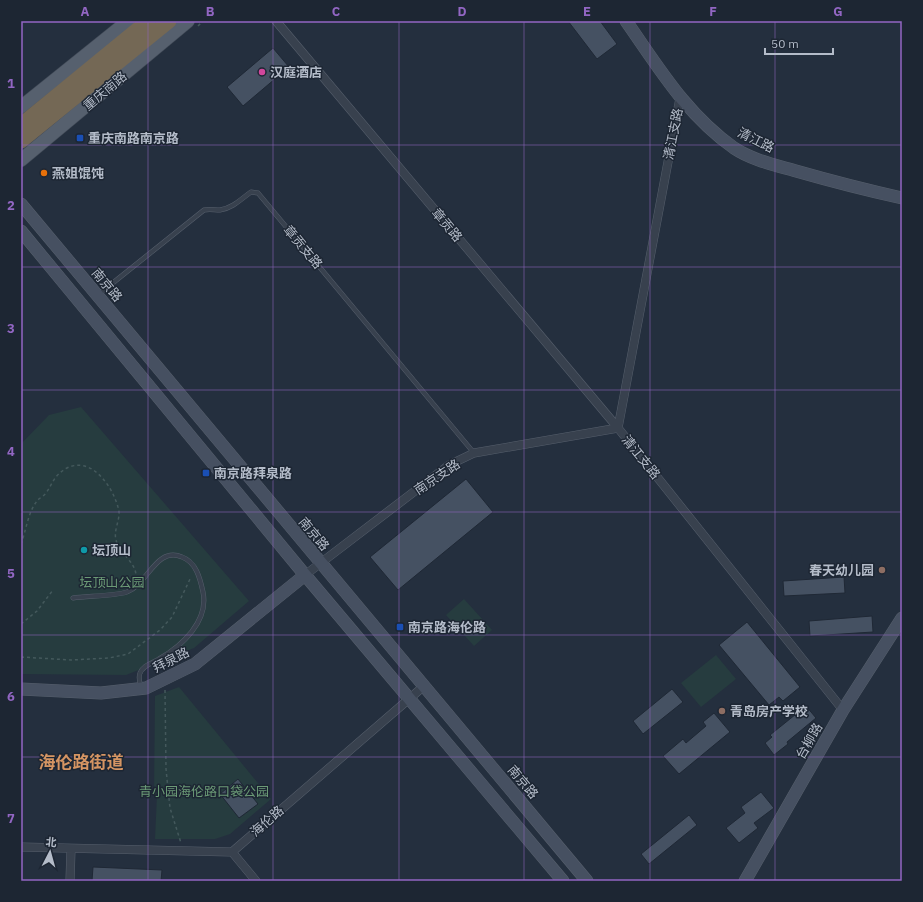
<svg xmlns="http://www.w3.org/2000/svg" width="923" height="902" font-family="'IBM Plex Sans','Noto Sans SC',sans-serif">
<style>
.green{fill:#263c3f}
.building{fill:#455162;stroke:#1f2835}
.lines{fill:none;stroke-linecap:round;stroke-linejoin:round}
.lane-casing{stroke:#565f6c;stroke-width:5}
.street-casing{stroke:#565f6c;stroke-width:9}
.secondary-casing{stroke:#565f6c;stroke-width:13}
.primary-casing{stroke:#414a57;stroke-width:14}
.highway-casing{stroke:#434c59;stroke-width:16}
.path{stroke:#44595c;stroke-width:1.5;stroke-dasharray:3 3;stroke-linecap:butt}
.lane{stroke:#38414e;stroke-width:4}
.street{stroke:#38414e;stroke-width:8}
.secondary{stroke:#465061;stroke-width:12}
.primary{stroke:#56606e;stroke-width:13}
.highway{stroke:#746855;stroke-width:15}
.grid{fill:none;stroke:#9266c3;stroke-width:1;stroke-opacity:0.55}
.hotel-dot{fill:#d1479c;stroke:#1d2633;stroke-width:1.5}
.transit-dot{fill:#1a4fb4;stroke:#1d2633;stroke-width:1.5}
.food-dot{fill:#e8710a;stroke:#1d2633;stroke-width:1.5}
.culture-dot{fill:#0f9aa8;stroke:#1d2633;stroke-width:1.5}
.education-dot{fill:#8d6e63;stroke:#1d2633;stroke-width:1.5}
.labels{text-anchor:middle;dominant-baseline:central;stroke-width:3;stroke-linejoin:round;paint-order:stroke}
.poi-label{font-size:13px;font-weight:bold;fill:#b4bcc9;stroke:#1d2633;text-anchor:start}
.street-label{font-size:13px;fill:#b4bcc9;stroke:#1d2633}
.park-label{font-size:13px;fill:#6b9a76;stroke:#1d2633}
.district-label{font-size:17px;font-weight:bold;fill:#d59563;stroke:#1d2633}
.neatline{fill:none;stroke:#9266c3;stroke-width:1.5}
.grid-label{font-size:13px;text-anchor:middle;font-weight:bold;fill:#9266c3}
</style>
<rect width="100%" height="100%" fill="#242f3e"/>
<path class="green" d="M81,407L249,601L194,648L126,675L21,674V444L49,415Z
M464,599L492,630L474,646L446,615Z
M716,655L736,679L701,707L681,683Z
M179,687L271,799L230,834L215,839H155L157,795L154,794L155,696Z"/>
<path class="building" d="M568,21H600L617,44L597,59Z
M273,48L289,67L243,106L227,87Z
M466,479L493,512L398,590L370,557Z
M844,577L845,593L784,596L783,581Z
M872,616L873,632L810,636L809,621Z
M747,622L800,687L783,701L779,697L769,705L719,645Z
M672,689L683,702L643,734L633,721Z
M806,706L816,718L787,742L788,744L774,755L765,743L772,737L770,735Z
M714,713L730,732L679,774L663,756L683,739L686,743L706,726L703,722Z
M238,779L258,804L239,818L220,794Z
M761,792L774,808L754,823L758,828L739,843L726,828L745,813L741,807Z
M689,815L697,825L649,864L641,854Z
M93,867L162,870L161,881H92Z"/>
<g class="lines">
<defs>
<path id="lane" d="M99,294L204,210C210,209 214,210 220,210C233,208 241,199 251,192L258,193L474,453
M73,598C87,596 115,596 127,592C148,584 156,546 182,557C196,562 200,578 203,592C209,621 182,646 159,659C153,663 143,665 140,673C138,677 140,684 141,688"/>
<path id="street" d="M276,21L618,428L474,453L449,465L305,575
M680,98L618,428L843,710
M21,847L232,852L424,686
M232,852L256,881
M70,881L71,849"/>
<path id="secondary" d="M626,21C659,68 686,114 734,148C752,160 775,165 796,171C831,181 866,190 902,198
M21,204L587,881
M21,231L305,575L563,881
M21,689L101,693L146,688L195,664L305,575
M745,881L843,710L902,618"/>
<path id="primary" d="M21,107L128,21
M21,160L188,21"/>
<path id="highway" d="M21,125L148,21
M21,141L169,21"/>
</defs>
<use href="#lane" class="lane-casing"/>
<use href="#street" class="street-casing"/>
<use href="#secondary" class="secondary-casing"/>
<use href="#primary" class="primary-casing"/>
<use href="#highway" class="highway-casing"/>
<path class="path" d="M198,26L203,21
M21,544C26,531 28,512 37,501C39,498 43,497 46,493C53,483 54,475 67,468C92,456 112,486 118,507C122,518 113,529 116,540C119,553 137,563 136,577
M21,624L37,611L53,590
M21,657L71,660L109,658L128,654L160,630L172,617L191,577
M165,690L166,769L170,808L181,843"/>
<use href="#lane" class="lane"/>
<use href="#street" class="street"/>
<use href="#secondary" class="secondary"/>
<use href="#primary" class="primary"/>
<use href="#highway" class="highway"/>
</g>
<path class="grid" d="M148,21V881M273,21V881M399,21V881M524,21V881M650,21V881M775,21V881M21,145H902M21,267H902M21,390H902M21,512H902M21,635H902M21,757H902"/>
<circle class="hotel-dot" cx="262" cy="72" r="4"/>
<g class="transit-dot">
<rect x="76" y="134" width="8" height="8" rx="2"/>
<rect x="202" y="469" width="8" height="8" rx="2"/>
<rect x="396" y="623" width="8" height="8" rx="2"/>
</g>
<circle class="food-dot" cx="44" cy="173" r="4"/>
<circle class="culture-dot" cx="84" cy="550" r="4"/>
<g class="education-dot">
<circle cx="882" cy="570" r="4"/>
<circle cx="722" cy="711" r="4"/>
</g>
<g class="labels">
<g class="poi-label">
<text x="270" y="72">汉庭酒店</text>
<text x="88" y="138">重庆南路南京路</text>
<text x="52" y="173">燕姐馄饨</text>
<text x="214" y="473">南京路拜泉路</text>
<text x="92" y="550">坛顶山</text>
<text x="874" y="570" text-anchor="end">春天幼儿园</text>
<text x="408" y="627">南京路海伦路</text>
<text x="730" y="711">青岛房产学校</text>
</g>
<g class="street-label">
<text transform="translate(105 91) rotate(-40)">重庆南路</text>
<text transform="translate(673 134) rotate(-79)">清江支路</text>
<text transform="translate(756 140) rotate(26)">清江路</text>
<text transform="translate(447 225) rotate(50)">章贡路</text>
<text transform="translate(303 247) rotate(50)">章贡支路</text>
<text transform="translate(107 285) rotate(50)">南京路</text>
<text transform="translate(641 457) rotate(51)">清江支路</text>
<text transform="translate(437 477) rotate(-34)">南京支路</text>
<text transform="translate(314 534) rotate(50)">南京路</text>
<text transform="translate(171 660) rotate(-27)">拜泉路</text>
<text transform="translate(809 741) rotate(-60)">台柳路</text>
<text transform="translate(523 782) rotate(50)">南京路</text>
<text transform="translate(267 821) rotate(-41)">海伦路</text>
</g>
<g class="park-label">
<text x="112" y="582">坛顶山公园</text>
<text x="204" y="791">青小园海伦路口袋公园</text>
</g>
<g class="district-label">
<text x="81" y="762">海伦路街道</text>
</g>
</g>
<rect width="923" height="902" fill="none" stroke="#1d2633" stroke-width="44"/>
<g transform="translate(50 852) rotate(6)" stroke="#1d2633" stroke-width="3" paint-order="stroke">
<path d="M0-3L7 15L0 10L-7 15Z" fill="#b4bcc9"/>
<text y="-6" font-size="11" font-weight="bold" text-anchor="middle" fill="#b4bcc9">北</text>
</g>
<path d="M765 48v6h68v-6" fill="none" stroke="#b4bcc9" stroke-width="2"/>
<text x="771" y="48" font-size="12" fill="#b4bcc9" stroke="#1d2633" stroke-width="3" paint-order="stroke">50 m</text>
<rect x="22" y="22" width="879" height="858" class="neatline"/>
<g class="grid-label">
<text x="85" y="16">A</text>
<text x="210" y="16">B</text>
<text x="336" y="16">C</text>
<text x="462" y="16">D</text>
<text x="587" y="16">E</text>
<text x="713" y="16">F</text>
<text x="838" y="16">G</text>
<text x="11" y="88">1</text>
<text x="11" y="210">2</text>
<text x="11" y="333">3</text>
<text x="11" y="456">4</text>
<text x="11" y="578">5</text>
<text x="11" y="701">6</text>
<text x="11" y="823">7</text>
</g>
</svg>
